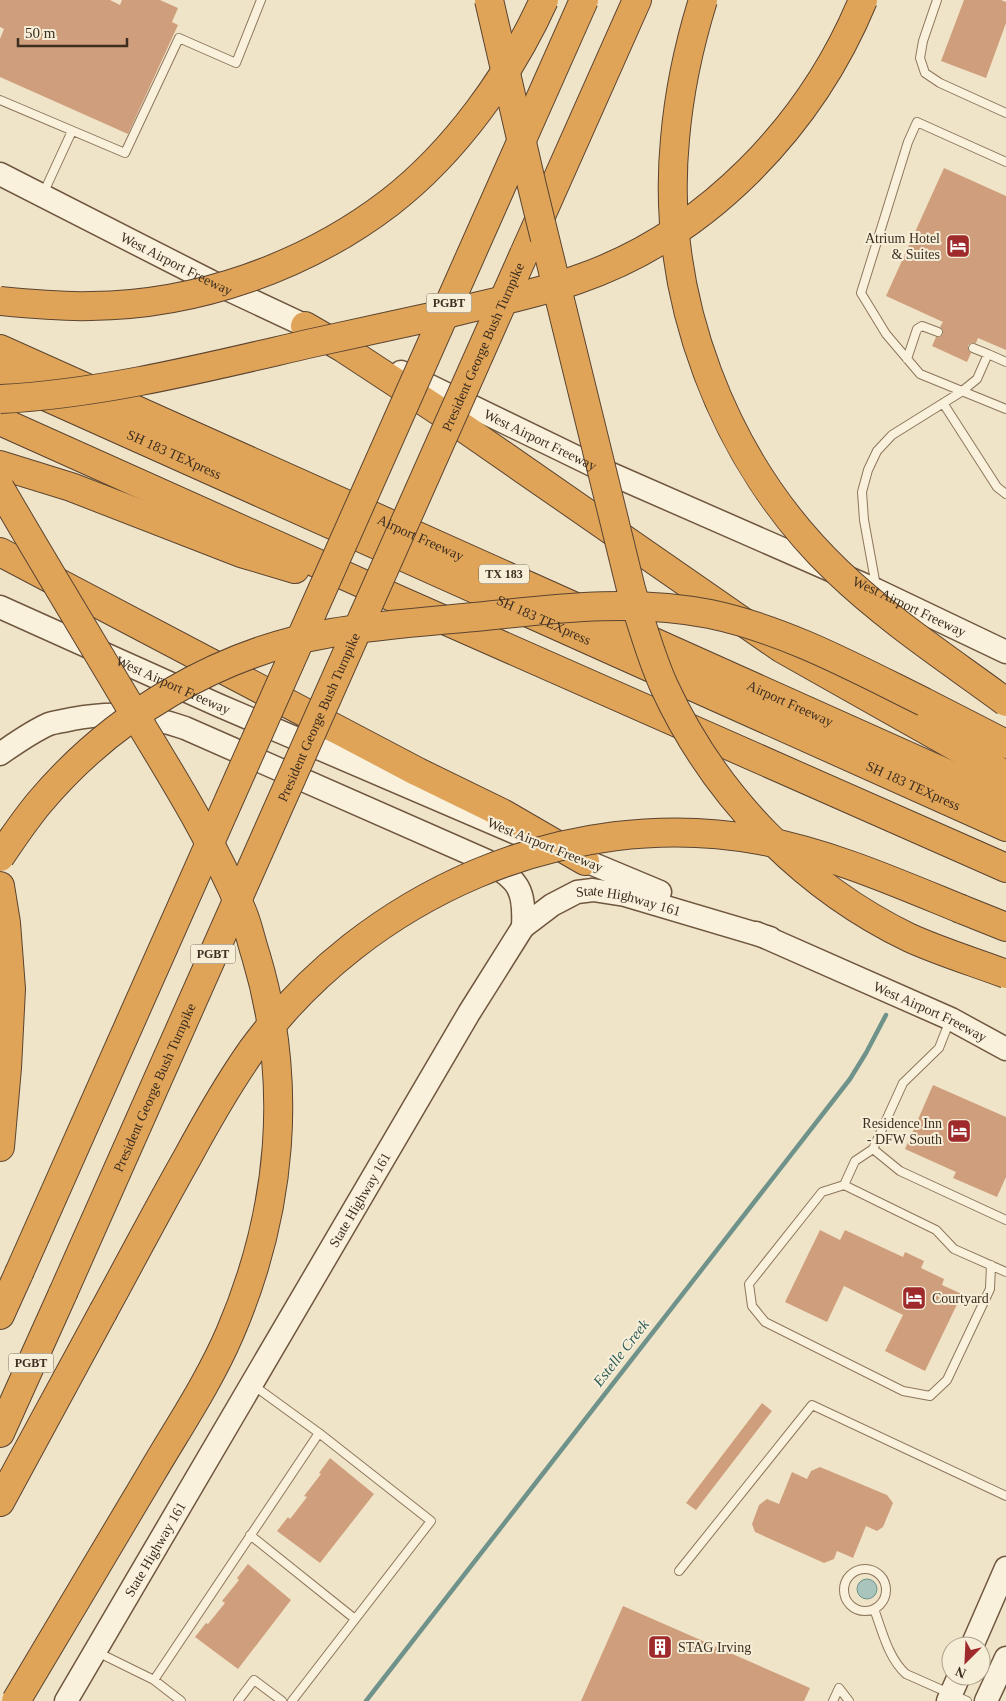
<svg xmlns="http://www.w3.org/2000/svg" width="1006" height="1701" font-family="Georgia,serif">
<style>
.water{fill:#a9c4bc;stroke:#6f938a}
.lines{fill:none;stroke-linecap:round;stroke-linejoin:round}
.stream{stroke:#6f938a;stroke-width:4.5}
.building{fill:#cf9f7d}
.service-casing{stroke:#8d765c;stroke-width:10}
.secondary-casing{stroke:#6f573f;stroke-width:25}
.motorway-casing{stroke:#5b4430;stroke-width:30}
.service{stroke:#faf1dc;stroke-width:8}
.secondary{stroke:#faf1dc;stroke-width:22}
.motorway{stroke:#e0a458;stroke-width:28}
.motorway-bridge-casing{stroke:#5b4430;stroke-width:30;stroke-linecap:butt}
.motorway-bridge{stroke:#e0a458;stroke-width:28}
.labels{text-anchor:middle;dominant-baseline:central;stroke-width:4;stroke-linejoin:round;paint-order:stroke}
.shield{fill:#f7eed8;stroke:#756857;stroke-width:1}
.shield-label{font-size:12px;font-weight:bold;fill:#3d2e20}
.poi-label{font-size:14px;fill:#3d2e20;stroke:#f7eed8;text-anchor:end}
.street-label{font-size:14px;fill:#3d2e20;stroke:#f7eed8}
.water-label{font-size:15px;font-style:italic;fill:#2f5d5a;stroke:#f7eed8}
</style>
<rect width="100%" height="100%" fill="#f0e4c8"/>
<path class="water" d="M857 1589a10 10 0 1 1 20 0a10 10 0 1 1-20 0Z"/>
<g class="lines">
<path class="stream" d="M366,1701L850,1079L866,1053L886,1015"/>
</g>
<path class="building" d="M0,0H110L120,5L122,0H160L178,8L172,22L178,25L128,134L0,77V39L4,29L0,27Z
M964,0H1001L1006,2V23L986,78L941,61Z
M944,168L1006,196V350L978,338L976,343H972L968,345V349L971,353L967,362L932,346L936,337H939L943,334V331L940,327L943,322L886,296Z
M933,1085L1006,1117V1177L997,1197L953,1178L956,1172L905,1149Z
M820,1230L840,1240L845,1230L903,1257L905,1252L924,1261L921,1268L944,1279L942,1285L962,1294L925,1371L885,1351L903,1315L844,1286L827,1322L785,1302Z
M762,1403L772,1411L696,1510L686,1503Z
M330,1458L374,1494L320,1563L277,1531L288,1517L290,1519L307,1497L304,1496L321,1474L319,1473Z
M820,1467L887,1495L893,1503L883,1527L877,1531L866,1526L853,1558L837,1551L834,1559L824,1563L755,1532L752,1524L759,1505L767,1499L779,1504L792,1472L807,1479L811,1471Z
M248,1564L291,1600L238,1669L195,1637L206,1623L208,1624L225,1603L222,1601L239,1580L237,1578Z
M623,1606L810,1688L804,1701H581Z"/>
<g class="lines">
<defs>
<path id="service" d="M937,0L923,41L920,58L925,73L940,83L1006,113
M0,100L125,153L179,38L236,63L261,0
M1006,162L917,122L908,142L861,293L886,334L920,374L1006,409
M43,194L72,131
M973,348L988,354
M907,359L917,329L922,326L938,332
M943,403L997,487L1006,494
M876,586L864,520L862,492L868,470L877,451L892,435L961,392L977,379L988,354L1006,362
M950,1020L939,1048L903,1083L873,1149L855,1161L844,1185L936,1230L954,1249L1006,1272
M873,1149L900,1171L1006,1220
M844,1185L822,1192L749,1284L752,1306L765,1322L903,1391L930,1396L947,1380L990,1289L991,1265
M250,1535L355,1619
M844 1590a21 21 0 1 1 42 0a21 21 0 1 1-42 0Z
M679,1571L812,1405L1006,1496
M874,1609C882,1630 888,1658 906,1674L967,1701
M97,1652L154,1680L181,1701
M154,1680L319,1433L253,1385
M238,1701L254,1680L282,1701
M292,1701L431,1521L319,1433
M833,1701L839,1688L849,1701"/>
<g id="secondary">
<path id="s1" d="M0,174L210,281L321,333"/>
<path id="s2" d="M401,372L609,473L876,590L1006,652"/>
<path id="s3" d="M0,607L218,705L521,835"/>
<path d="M0,754C16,743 31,732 49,724C56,722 64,721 72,719C114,711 144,714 185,728L487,861C519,881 525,889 523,927"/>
<path d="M569,854L660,892"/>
<path id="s4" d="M756,933L951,1019L1006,1049"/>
<path d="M972,1646L1006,1568"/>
<path id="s5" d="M66,1701L469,1013L523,927L552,905L577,892L593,890L625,895L770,938"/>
<path d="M948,1701L959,1676"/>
<path d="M986,1701L1006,1658"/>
</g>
<g id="motorway">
<path d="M524,254L637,0"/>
<path d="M305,326L343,348L448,417L781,648L1006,775"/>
<path id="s6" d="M0,349L1006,800"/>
<path id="s7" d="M0,376L1006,827"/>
<path d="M0,421L399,600L1006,868"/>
<path d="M0,465L71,487L241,553L295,569"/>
<path d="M0,552L418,772L504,814L585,861"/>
<path d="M924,702L1006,744"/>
<path d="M0,886L6,923L11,989L7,1068L0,1147"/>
<path d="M961,909L1006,927"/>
<path d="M0,1315L19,1273"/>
<path d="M0,1433L63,1293"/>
<path d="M0,1502L103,1312"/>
</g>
</defs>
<use href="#service" class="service-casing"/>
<use href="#secondary" class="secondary-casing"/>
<use href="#motorway" class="motorway-casing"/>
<use href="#service" class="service"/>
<use href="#secondary" class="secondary"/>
<use href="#motorway" class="motorway"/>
<defs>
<g id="motorway-bridge">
<path d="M489,0L532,186L631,589C641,622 650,655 664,686C714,795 802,886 910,938C941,952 974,962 1006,974"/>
<path d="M703,0C689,45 679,92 675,139C660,296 723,462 837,571C888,620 949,660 1006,702"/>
<path d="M0,301C30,304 60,307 91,306C197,305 305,267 389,203C455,152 510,75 544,0"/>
<path d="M0,399C103,394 212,366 312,343C359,333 407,322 454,312C495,302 536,294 576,280C706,236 811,126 863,0"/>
<path d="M0,488C44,564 90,639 135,715C174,779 213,842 242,911C248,925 251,941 256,956C294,1083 282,1212 230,1333C209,1382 178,1428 151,1474C106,1550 61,1625 16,1701"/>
<path d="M0,857C12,839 25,820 39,803C112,716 219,652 331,633C382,624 434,621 485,616C560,608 635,599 710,614C786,630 855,668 924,702"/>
<path d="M19,1273L584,0"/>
<path id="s8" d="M63,1293L524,254"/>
<path d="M103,1312C131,1261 158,1209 187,1158C207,1121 228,1084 252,1050C366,895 567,805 759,840C829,853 895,882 961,909"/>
</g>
</defs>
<use href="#motorway-bridge" class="motorway-bridge-casing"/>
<use href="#motorway-bridge" class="motorway-bridge"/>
</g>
<defs>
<symbol id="hotel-square" viewBox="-11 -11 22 22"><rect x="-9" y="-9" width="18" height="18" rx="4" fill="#9e2a2b" stroke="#f7eed8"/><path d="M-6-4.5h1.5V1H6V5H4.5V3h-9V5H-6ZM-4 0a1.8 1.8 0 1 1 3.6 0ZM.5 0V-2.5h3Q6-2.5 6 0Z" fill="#fff"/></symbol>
<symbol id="building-square" viewBox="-11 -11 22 22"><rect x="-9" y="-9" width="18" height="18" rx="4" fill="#9e2a2b" stroke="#f7eed8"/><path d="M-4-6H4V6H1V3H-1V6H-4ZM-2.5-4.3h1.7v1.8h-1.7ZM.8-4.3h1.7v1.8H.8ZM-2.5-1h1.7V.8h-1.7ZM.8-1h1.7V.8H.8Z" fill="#fff"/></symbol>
</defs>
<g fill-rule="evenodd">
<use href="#hotel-square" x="944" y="232" width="28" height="28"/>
<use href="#hotel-square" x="945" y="1117" width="28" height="28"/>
<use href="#hotel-square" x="900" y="1284" width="28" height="28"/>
<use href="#building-square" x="646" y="1633" width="28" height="28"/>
</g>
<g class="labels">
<g class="shield">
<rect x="426.5" y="293.5" width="45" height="19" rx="4"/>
<rect x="479" y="564.5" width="50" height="19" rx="4"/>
<rect x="190.5" y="944.5" width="45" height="19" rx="4"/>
<rect x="8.5" y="1353.5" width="45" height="19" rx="4"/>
</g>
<g class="shield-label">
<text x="449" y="303">PGBT</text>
<text x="504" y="574">TX 183</text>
<text x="213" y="954">PGBT</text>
<text x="31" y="1363">PGBT</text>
</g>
<g class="poi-label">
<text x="940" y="238">Atrium Hotel<tspan x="940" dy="16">&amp; Suites</tspan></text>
<text x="942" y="1123">Residence Inn<tspan x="942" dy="16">- DFW South</tspan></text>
<text x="932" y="1298" text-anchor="start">Courtyard</text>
<text x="678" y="1647" text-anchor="start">STAG Irving</text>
</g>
<g class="street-label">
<text stroke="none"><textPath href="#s1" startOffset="198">West Airport Freeway</textPath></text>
<text stroke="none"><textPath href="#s8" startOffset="1035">President George Bush Turnpike</textPath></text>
<text stroke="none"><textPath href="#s2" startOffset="155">West Airport Freeway</textPath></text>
<text stroke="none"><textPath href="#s7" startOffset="191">SH 183 TEXpress</textPath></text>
<text stroke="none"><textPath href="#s6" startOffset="461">Airport Freeway</textPath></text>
<text stroke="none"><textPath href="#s2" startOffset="560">West Airport Freeway</textPath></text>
<text stroke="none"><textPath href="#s7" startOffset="596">SH 183 TEXpress</textPath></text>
<text stroke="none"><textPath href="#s3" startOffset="190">West Airport Freeway</textPath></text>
<text stroke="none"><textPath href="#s6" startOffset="866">Airport Freeway</textPath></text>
<text stroke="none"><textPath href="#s8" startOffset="630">President George Bush Turnpike</textPath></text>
<text stroke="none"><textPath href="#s7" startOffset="1001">SH 183 TEXpress</textPath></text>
<text transform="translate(545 845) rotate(22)">West Airport Freeway</text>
<text stroke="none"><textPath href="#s5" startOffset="1016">State Highway 161</textPath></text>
<text stroke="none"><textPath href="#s4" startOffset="191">West Airport Freeway</textPath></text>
<text stroke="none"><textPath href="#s8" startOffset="225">President George Bush Turnpike</textPath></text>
<text stroke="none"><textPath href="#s5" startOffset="581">State Highway 161</textPath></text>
<text stroke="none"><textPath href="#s5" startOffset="176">State Highway 161</textPath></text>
</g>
<g class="water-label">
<text transform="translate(621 1353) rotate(-52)">Estelle Creek</text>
</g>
</g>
<g transform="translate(966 1661) rotate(204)"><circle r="24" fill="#f7eed8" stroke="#ada18e"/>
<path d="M0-4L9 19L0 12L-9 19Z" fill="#9e2a2b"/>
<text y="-8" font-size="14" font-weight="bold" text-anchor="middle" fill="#3d2e20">N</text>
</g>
<path d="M18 38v8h109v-8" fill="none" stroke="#3d2e20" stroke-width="2.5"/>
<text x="25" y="38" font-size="15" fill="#3d2e20" stroke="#f7eed8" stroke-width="4" paint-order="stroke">50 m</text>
</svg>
